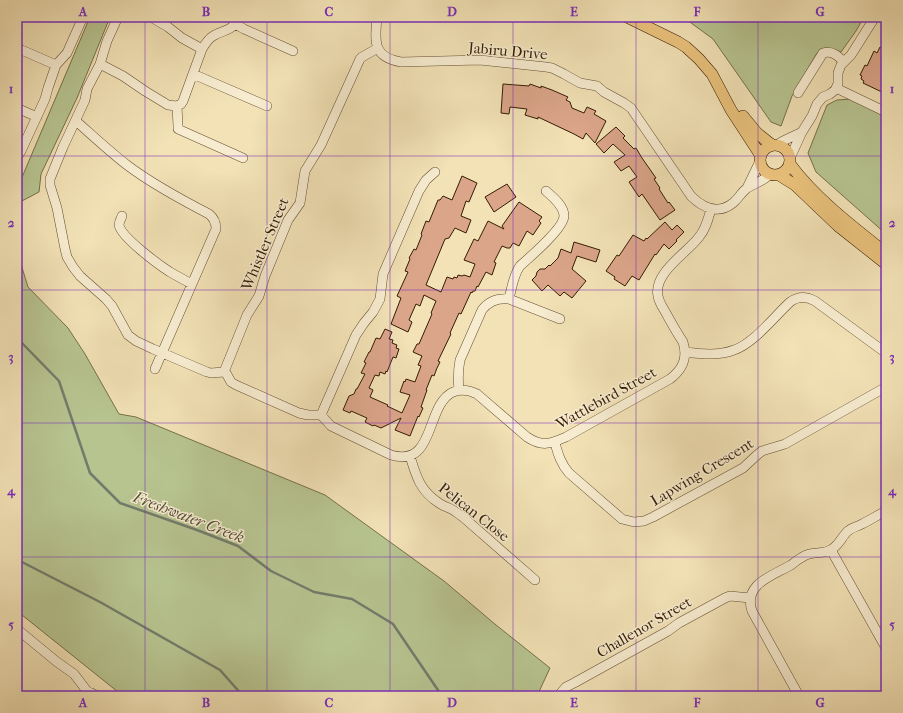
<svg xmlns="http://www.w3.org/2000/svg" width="903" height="713" font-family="'IM FELL French Canon',serif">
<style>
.green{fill:#b7c490;stroke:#76704a}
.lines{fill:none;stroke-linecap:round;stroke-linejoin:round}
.stream{stroke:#727c6b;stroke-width:2.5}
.building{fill:#dba58a;stroke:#341b04}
.minor-casing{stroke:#644d30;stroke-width:10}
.major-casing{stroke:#341b04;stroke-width:12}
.minor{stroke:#f7ecd0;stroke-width:9}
.major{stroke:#e9c17b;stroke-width:11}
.grid{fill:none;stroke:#7b2cbf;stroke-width:1;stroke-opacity:0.55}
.labels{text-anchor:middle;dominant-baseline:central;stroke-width:3;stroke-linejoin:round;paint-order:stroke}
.street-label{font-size:15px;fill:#341b04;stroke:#f7ecd0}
.water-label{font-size:16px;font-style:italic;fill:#534c38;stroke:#f7ecd0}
.neatline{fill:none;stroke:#7b2cbf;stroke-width:1.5}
.grid-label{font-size:13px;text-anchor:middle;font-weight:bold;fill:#7b2cbf}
</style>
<rect width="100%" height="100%" fill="#f2e2b6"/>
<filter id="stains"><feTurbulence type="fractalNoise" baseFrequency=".005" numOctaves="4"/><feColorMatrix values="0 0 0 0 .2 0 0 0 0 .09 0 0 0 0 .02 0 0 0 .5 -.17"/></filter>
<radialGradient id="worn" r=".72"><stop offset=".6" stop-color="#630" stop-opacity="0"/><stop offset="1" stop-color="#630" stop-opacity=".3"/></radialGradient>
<path class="green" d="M90,17H110L77,98L41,174L39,192L20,202C17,196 15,189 20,182Z
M683,17H864L856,31L841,52L817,53L792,96L781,126L771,122L713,39Z
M851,99L886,117V234L816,172L808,153L827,105L837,100Z
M17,251L28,287L68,328L85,354L119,414L136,417L325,495L444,581L496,625L550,668L537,696H123L17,611Z"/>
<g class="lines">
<path class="stream" d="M17,336L20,341L59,381L90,473L120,503L197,530L238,546L271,571L314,592L352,599L393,624L442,696
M18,560L100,602L220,670L243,696"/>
</g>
<path class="building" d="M880,47L886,50V94L863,83L864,81L861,79L862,76L860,75L865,65L867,66L874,51L877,53Z
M503,84L529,86L530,84L541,88V86L552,90L568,97L566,100L570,102L572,108L584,113L587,107L596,111L594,114L606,121L595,143L586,133L583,139L574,134L538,117V119L525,115L527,109L510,107L509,114L501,113Z
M616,127L625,136L623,138L634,149L636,148L642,158L656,178L654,179L660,188L659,189L668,203L669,202L675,210L660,220L642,194L639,197L629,182L637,177L629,166L621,171L614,162L625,155L613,144L604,153L596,144Z
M462,176L477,183L469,202L466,201L461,216L471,220L466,233L455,228L449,238L445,239L426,285L441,292L447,277L453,279L454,277L457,278L458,275L462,276L464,275L470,277L475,264L464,260L474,239L478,241L488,221L504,229L502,226L519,202L542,217L539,221L541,223L533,235L527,231L519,246L513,243L510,248H507L502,246L494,262L496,263L492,275L486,272L478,287L477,286L475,291H473L472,293L471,292L461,314L459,313L450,333L451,334L438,361L440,362L437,368L434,376L432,375L426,390H427L421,407L423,408L419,417L418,416L410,436L395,430L401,418L381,428L374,425L373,426L365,422L367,418L351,411L350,413L343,410L349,396L354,394L356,389H357L365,374L361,373L366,363L364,362L369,352H370L376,338L380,339L385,329L392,332L389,339L393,340L392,343L397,345L396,348L399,349L396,358L393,357L387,372L386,371L385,374L380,372L379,376L375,375L369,388L373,390L370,397L388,405L387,406L402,413L410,395L400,392L404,381L405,382L406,379L415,382L421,366L418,365L422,356L413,352L417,344H419L432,314L431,313L436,301L424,295L420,306L416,304L409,320L412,322L408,332L391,324L401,298L397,296L408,272L405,271L410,259L409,258L414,249L416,250L422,235L421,234L426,221L429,222L438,200H440L443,196L452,200Z
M507,184L516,197L494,212L485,197Z
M665,222L672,230L677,225L684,232L676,240L677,241L669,249L664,244L656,255L655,254L639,280L632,276L625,286L614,279L615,277L606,271L617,255L619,256L633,235L644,241L646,238L647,239Z
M574,242L600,250L596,262L577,256L572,269L586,281L572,298L564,292L560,296L548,285L542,291L532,280L536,276L537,272L540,269H545L549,265L550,266L558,258L561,249L571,253Z"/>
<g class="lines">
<defs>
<path id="minor" d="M118,17L107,41L100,64L87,89L85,100L63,147L50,179V185L57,208L65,249L67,257L73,267L80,276L106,299L112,306L128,335L136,341L153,349L207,372L211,373L224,372L226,373L231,382L236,385L299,413L308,415H321L331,426L391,455C436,468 425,405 453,392C461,389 469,390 477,394L527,437C542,447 550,444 566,437L670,379C683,369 688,358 683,342C677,333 672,324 667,315C664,309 659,303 658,296C653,273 687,253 699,237C706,229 708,219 711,209
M151,17L168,27L182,38L202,49
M377,17C375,41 372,57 401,62L480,60L546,67L552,68L564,74L580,83L597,86L604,92L624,103L631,108L691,196C703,208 718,215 733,203C738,199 741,193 746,189C754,183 763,182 770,174
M235,24L244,29L293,51
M17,48L56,65
M100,64L123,76L145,91L168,105L177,106L181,104L183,101L202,49C205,44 208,39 213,36C224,29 233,32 238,17
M193,74L267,106
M836,88L886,112
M798,93L823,53C832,50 838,56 844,62
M177,106L178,126V129L243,158
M17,108L37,117
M76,121C93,136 109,151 127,165C152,184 180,199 209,214C214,218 216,222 216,229L155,369
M777,145L783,141L802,132
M17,157L21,151L45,99L48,88L56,65L67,53L83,17
M790,158L802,132L812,116L817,104L823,97L830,94L835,90L838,84V73L841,65L851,55L875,17
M747,188L760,161
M122,216C121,219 119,222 119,225C121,237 159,265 170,272C177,276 184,280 192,284
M509,299C512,287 513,276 520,266C530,257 564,228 564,216C564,206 553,197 546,191
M685,352C701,354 718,356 734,350C753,344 774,317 790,302C798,296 806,296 815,301L886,353
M224,372L247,315L259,296L265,276L288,220L300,203L305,171L321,145L360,59L362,57L378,48
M459,390C458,380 458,370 460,360L482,310C489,301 498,298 509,299L560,319
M321,415L356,335L364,323L373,312L380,299L383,274L419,191L426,180L435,172
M555,443C558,454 561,464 569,473L622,519L634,522L644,521L653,517L743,468L757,455L762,451L785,444L886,387
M410,456C416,476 420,491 439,503C443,506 448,507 453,510C456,512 460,515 463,517L535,580
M831,550L886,648
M17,629L57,662L74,674L87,691L98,696
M558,696L566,687L574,683L668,631L679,623L725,598L730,596L750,598
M799,696L752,611C743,584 772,576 791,565C796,561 802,556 809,554C817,552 825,554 832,549C840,544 842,536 848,531C852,527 857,527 862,524C870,520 878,515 886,511"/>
<path id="major" d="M627,17L678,42L686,47L699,59L712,74L731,110L761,156
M743,116L757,133L772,145
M760 160a15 15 0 1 1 30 0a15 15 0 1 1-30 0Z
M790,164C815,198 853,227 886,253
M779,175L795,185L838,226L886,264"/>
</defs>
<use href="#minor" class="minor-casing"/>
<use href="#major" class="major-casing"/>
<use href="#minor" class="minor"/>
<use href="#major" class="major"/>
</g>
<path class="grid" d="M145,17V696M267,17V696M390,17V696M513,17V696M636,17V696M758,17V696M17,156H886M17,290H886M17,423H886M17,557H886"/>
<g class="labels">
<g class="street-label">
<text transform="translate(508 51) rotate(5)">Jabiru Drive</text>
<text transform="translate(265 244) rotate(-67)">Whistler Street</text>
<text transform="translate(606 398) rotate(-29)">Wattlebird Street</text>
<text transform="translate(702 472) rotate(-31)">Lapwing Crescent</text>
<text transform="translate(474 512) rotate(38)">Pelican Close</text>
<text transform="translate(644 627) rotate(-30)">Challenor Street</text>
</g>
<g class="water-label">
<text transform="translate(189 517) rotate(21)">Freshwater Creek</text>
</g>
</g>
<rect width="903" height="713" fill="none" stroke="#f2e2b6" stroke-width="44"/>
<rect x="22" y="22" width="859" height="669" class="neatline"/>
<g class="grid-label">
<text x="83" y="16">A</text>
<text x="206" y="16">B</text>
<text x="329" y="16">C</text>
<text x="452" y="16">D</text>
<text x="574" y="16">E</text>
<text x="697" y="16">F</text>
<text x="820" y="16">G</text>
<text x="11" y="93">1</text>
<text x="892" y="93">1</text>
<text x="11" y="227">2</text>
<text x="892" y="227">2</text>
<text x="11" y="361">3</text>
<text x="892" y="361">3</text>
<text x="11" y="495">4</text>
<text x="892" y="495">4</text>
<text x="11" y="629">5</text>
<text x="892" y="629">5</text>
<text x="83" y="707">A</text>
<text x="206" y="707">B</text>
<text x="329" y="707">C</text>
<text x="452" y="707">D</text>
<text x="574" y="707">E</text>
<text x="697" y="707">F</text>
<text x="820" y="707">G</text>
</g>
<rect width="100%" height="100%" filter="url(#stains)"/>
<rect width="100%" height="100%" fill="url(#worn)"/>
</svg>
